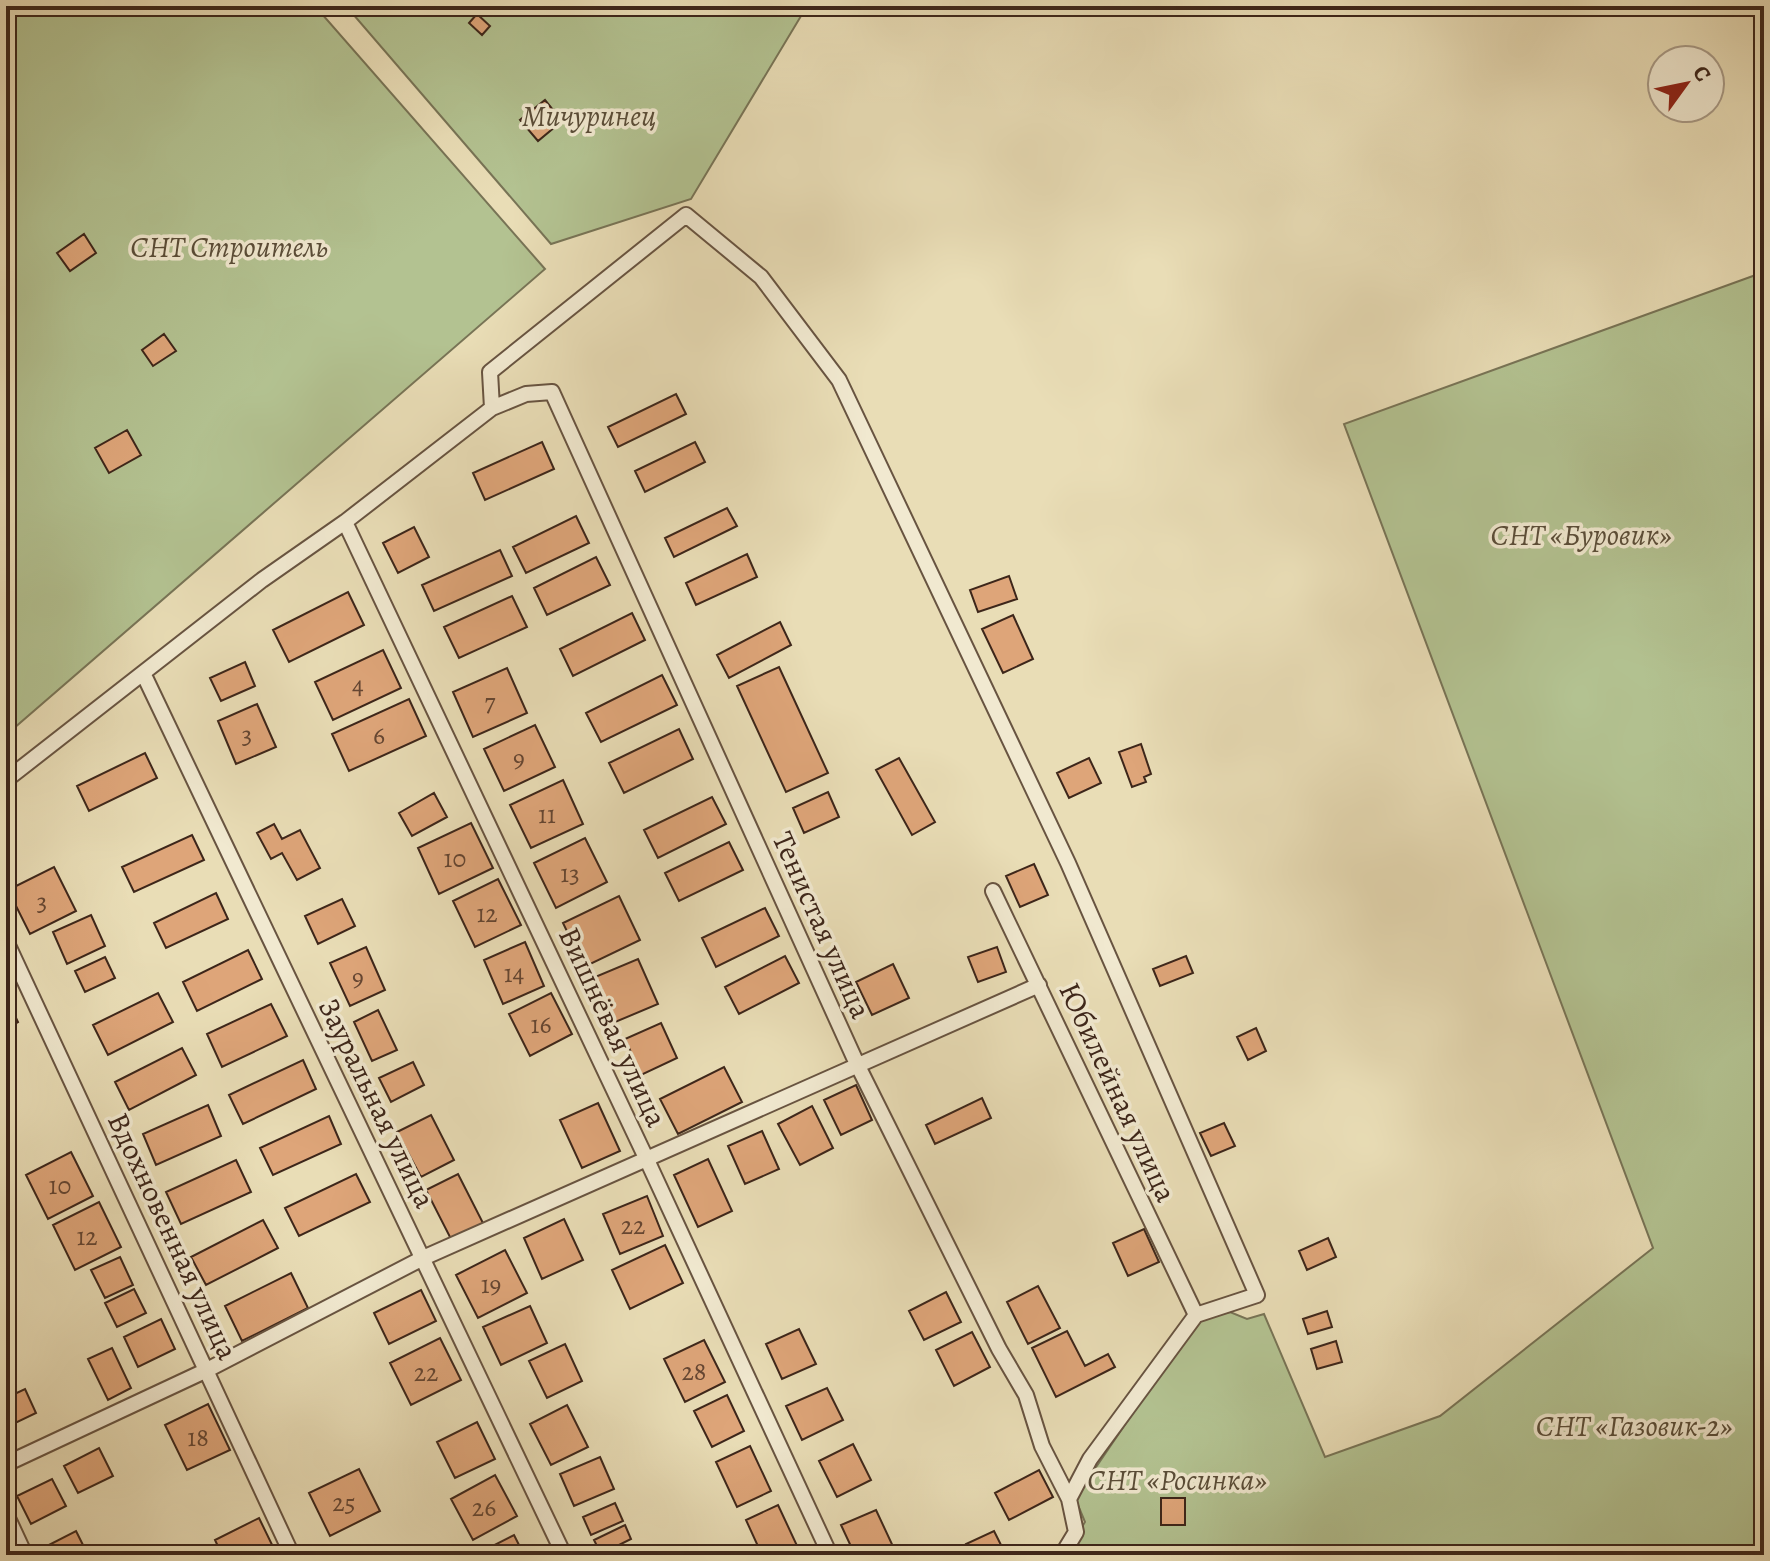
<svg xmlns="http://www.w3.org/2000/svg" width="1770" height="1561" font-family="Alegreya,serif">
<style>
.green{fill:#b3c291;stroke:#787456;stroke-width:2}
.building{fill:#dea579;stroke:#3d261a;stroke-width:2}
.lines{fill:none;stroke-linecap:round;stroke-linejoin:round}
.minor-casing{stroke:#685441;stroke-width:18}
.minor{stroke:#f1e9d0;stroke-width:14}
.labels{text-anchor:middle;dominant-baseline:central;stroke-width:7;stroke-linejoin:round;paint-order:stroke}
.number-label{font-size:26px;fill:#654632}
.park-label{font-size:30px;font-style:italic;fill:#5a4d38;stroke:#f1e9d0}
.street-label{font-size:30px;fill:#3d261a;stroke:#f1e9d0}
</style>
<rect width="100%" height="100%" fill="#e9ddb6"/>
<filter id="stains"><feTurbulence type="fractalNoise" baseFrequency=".0025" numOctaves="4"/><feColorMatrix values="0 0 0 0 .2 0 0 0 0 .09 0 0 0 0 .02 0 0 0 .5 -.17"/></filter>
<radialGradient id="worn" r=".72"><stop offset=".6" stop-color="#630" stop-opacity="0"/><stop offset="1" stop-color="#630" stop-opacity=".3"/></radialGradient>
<path class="green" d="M6,6H315L545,269L6,735Z
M346,6H807L691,199L551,244Z
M1764,272V1555H1064L1085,1522L1075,1498L1197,1319L1230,1312L1247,1319L1264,1314L1325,1457L1440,1416L1653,1248L1344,424Z"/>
<path class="building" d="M477,14L490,26L482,35L469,23Z
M545,100L562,121L538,141L520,120Z
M84,234L96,253L70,271L57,253Z
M164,334L176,351L153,366L142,350Z
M676,394L686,414L618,447L608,427Z
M127,430L141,455L109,473L95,448Z
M542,442L554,469L485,500L473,473Z
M695,442L705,462L645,492L635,471Z
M727,508L737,526L674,557L665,538Z
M576,516L589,543L526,573L513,547Z
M414,527L429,557L398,573L383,543Z
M500,550L512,576L434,611L422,585Z
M747,554L757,577L696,605L686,583Z
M596,557L610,585L547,615L534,588Z
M1009,576L1017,599L978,612L970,590Z
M348,592L364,625L289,662L273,630Z
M512,596L527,627L459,658L444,627Z
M632,613L645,640L573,676L560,649Z
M1013,615L1033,659L1003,673L982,629Z
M780,622L791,645L729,678L717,655Z
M383,650L401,688L333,720L315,682Z
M245,662L255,686L221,701L210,678Z
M779,667L828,773L786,792L737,686Z
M507,668L527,713L473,737L453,692Z
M662,675L677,705L601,742L586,713Z
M409,699L426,736L349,771L332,734Z
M257,704L276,747L236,764L218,721Z
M535,725L555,767L504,791L484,749Z
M679,729L693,759L624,793L609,763Z
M1141,744L1151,774L1144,777L1146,782L1132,787L1119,752Z
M145,753L157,778L89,811L77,786Z
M899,758L935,822L912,835L876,770Z
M1089,758L1101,783L1069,798L1057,773Z
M563,780L583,824L531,848L510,805Z
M828,792L839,817L804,833L793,808Z
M434,793L447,817L412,836L399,813Z
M712,797L726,824L658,858L644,830Z
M471,823L493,868L439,894L418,848Z
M274,824L282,839L300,830L320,868L297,880L282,853L271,859L257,833Z
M192,835L204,860L134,892L122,867Z
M585,838L607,882L556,908L534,863Z
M729,842L743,870L679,901L665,873Z
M1034,864L1048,895L1020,907L1006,876Z
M54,867L76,911L30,934L8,890Z
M498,879L521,925L475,947L453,901Z
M216,893L228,919L166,948L154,923Z
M619,896L640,940L584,967L563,923Z
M342,899L355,926L318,944L305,916Z
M765,908L779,936L716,967L702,938Z
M91,915L105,946L67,964L53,932Z
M525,942L544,986L503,1004L484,960Z
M366,947L385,990L350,1006L330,963Z
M997,947L1006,972L978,982L968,957Z
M248,950L262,979L197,1011L183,982Z
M785,956L799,983L739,1014L725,987Z
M1186,956L1193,973L1160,986L1153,969Z
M105,957L115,978L85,992L75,971Z
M638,959L658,1004L608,1025L588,980Z
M893,964L909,998L872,1015L856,982Z
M158,993L173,1022L108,1055L93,1025Z
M551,993L572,1034L530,1056L509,1014Z
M6,997L18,1022L6,1029Z
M271,1004L287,1036L222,1067L207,1034Z
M378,1010L397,1050L372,1061L354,1022Z
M661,1023L677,1058L641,1075L625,1039Z
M1256,1028L1266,1051L1248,1060L1237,1037Z
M182,1048L196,1075L129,1110L115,1082Z
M303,1060L316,1089L243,1124L229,1095Z
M413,1062L424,1085L391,1102L379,1078Z
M724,1067L742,1102L678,1134L660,1099Z
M856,1085L872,1120L841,1135L824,1100Z
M982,1098L991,1118L935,1144L926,1125Z
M598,1103L620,1151L582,1168L560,1120Z
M208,1105L221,1136L156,1165L143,1134Z
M812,1106L833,1148L800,1165L778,1124Z
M431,1115L454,1160L421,1177L397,1132Z
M329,1116L341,1144L273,1175L260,1148Z
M1224,1123L1235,1146L1211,1156L1200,1133Z
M762,1131L779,1169L745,1184L728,1146Z
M71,1152L93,1196L48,1219L26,1175Z
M708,1159L732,1211L698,1227L674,1175Z
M236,1160L251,1192L181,1224L166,1192Z
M356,1174L370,1202L299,1236L285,1208Z
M458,1174L484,1225L452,1241L426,1190Z
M647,1196L663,1236L620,1254L603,1214Z
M99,1202L121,1247L75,1270L53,1225Z
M564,1219L583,1260L542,1279L524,1238Z
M263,1220L278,1248L206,1285L191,1257Z
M1144,1229L1159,1262L1128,1276L1113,1243Z
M1328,1238L1336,1257L1307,1270L1299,1251Z
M665,1245L683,1283L630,1309L612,1270Z
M505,1250L527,1293L478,1318L456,1275Z
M120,1257L133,1285L105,1298L91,1270Z
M291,1273L308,1308L242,1341L225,1306Z
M1038,1286L1060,1328L1028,1344L1007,1302Z
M134,1289L146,1313L117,1327L105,1303Z
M421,1290L436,1321L389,1344L374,1313Z
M946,1292L961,1322L924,1340L909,1311Z
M530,1306L547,1343L501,1365L483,1327Z
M1327,1311L1332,1327L1308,1334L1303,1319Z
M161,1319L175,1349L138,1367L124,1337Z
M799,1329L816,1364L782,1379L766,1344Z
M1067,1331L1085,1366L1108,1354L1115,1367L1056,1397L1032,1348Z
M972,1332L990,1367L954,1386L936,1350Z
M440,1338L461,1380L411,1405L390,1363Z
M704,1340L725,1382L685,1402L664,1359Z
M1336,1341L1342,1362L1317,1369L1311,1349Z
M565,1344L582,1381L547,1398L529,1361Z
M112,1348L131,1388L108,1400L88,1359Z
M827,1388L843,1420L802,1440L786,1406Z
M25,1389L36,1413L9,1426L6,1420V1398Z
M727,1395L744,1431L712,1447L694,1411Z
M208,1404L230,1450L187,1470L165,1425Z
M567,1405L588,1447L551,1465L530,1424Z
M477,1422L495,1459L455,1478L437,1442Z
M853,1444L871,1480L837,1497L819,1461Z
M750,1446L771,1491L737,1507L716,1462Z
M99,1448L113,1476L78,1493L64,1466Z
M600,1457L614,1489L574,1506L560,1474Z
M359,1469L380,1511L330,1536L309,1493Z
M1039,1470L1053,1497L1009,1520L995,1493Z
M495,1475L517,1516L473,1540L451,1499Z
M52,1479L66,1506L31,1524L17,1496Z
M1161,1498H1185V1525H1161Z
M615,1503L623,1521L591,1535L583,1517Z
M778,1505L799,1550L789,1555H762L746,1520Z
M876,1510L897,1555H855L841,1525Z
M259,1518L277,1555H222L215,1540Z
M625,1525L631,1539L601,1554L594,1540Z
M76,1531L88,1555H44L41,1549Z
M994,1531L1006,1555H971L966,1544Z
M514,1535L524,1555H475Z
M1159,1547V1555H1140L1139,1548Z"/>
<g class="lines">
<defs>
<path id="minor" d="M492,408L526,394L552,392L857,1064L999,1349L1026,1395L1042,1446L1069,1499L1076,1532L1062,1555
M345,522L647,1160L830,1555
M143,673L564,1555
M6,780L262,580L345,522L492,408L490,372L686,215L761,277L839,380L1068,863L1257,1295L1196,1315L1090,1459L1069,1499
M993,891L1196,1315
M6,941L292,1555
M6,1464L207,1370L423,1258L1039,985
M6,1514L25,1555"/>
</defs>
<use href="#minor" class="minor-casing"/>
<use href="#minor" class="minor"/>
</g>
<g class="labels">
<g class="number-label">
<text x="358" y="685">4</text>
<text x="490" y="702">7</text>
<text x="247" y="734">3</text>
<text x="379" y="735">6</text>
<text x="519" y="758">9</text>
<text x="547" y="814">11</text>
<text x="455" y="858">10</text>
<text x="570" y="873">13</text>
<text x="42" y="901">3</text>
<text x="487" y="913">12</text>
<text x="514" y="973">14</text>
<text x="358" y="977">9</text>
<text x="541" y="1024">16</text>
<text x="60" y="1185">10</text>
<text x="633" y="1225">22</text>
<text x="87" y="1236">12</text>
<text x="491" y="1284">19</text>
<text x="694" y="1371">28</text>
<text x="426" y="1372">22</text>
<text x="198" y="1437">18</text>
<text x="344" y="1502">25</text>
<text x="484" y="1507">26</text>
</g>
<g class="park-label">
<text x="589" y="116">Мичуринец</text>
<text x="229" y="247">СНТ Строитель</text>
<text x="1581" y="535">СНТ «Буровик»</text>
<text x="1634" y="1426">СНТ «Газовик-2»</text>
<text x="1177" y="1480">СНТ «Росинка»</text>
</g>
<g class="street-label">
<text transform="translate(822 925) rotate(66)">Тенистая улица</text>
<text transform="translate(613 1027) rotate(65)">Вишнёвая улица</text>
<text transform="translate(1118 1092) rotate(65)">Юбилейная улица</text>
<text transform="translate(377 1103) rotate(64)">Зауральная улица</text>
<text transform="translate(173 1236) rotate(65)">Вдохновенная улица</text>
</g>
</g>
<rect width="1770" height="1561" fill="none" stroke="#e9ddb6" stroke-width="32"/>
<rect x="8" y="8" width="1754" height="1545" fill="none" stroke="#3d261a" stroke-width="4"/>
<rect x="16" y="16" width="1738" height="1529" fill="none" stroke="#3d261a" stroke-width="2"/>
<g transform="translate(1686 84) rotate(57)"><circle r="38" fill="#f1e9d0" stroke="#a99b87" stroke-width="2"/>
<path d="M0-6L14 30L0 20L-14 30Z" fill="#8f2418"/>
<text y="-12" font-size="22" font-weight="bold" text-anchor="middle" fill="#3d261a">С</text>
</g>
<rect width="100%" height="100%" filter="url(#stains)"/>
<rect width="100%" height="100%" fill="url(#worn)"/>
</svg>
